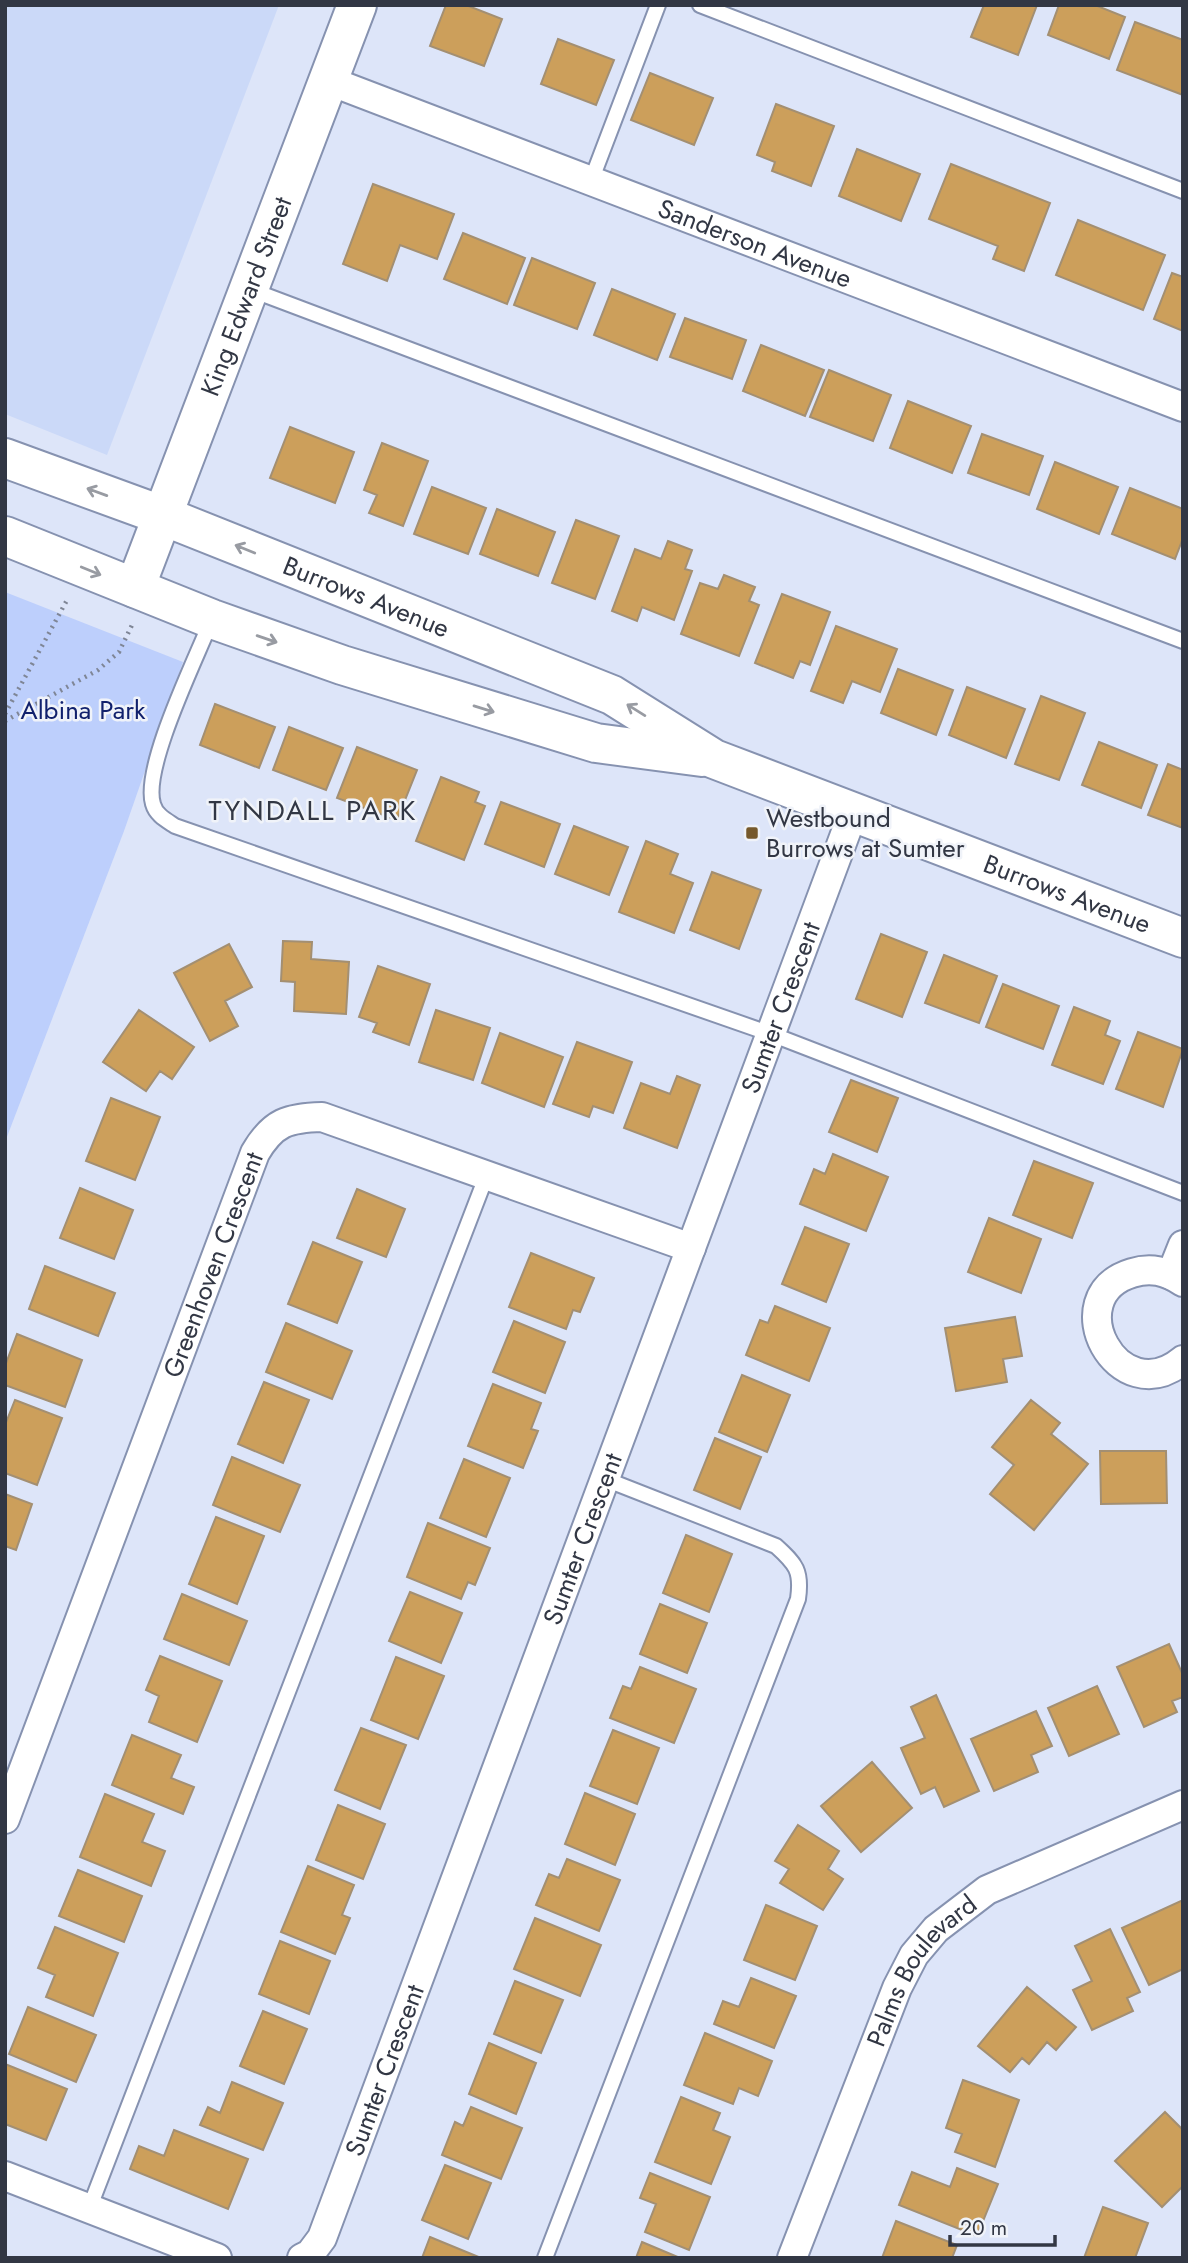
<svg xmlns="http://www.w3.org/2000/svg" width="1188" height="2263" font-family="Jost,sans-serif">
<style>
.built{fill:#cbd9f8}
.green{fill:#bdcffc}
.building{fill:#cc9f5b;stroke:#a38f72;stroke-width:2}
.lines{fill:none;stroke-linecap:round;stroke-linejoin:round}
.lane-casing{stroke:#8692b0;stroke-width:18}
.street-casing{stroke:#8692b0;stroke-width:32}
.secondary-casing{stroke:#8692b0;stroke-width:42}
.path{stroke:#7f8696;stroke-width:4.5;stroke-dasharray:2 5;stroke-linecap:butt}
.lane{stroke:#fff;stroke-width:14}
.street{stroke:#fff;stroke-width:28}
.secondary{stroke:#fff;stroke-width:38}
.oneway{stroke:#989ba2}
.poi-dot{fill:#76592c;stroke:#f0f3f9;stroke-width:2.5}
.labels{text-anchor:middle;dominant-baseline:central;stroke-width:5;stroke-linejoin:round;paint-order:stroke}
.street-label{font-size:26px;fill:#323744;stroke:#f0f3f9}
.park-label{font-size:26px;fill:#11216d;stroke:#f0f3f9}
.poi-label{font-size:26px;fill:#323744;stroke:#f0f3f9;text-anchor:start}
.neighbourhood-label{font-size:28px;letter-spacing:2px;fill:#323744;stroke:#f0f3f9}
</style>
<rect width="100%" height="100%" fill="#dde5f9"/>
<path class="built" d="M5,5H279L107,455L5,414Z"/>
<path class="green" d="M5,592L183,662L124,831L5,1142Z"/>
<path class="building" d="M446,5H466L502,19L484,66L430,46Z
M984,5H1037L1018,55L971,37Z
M1059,5H1095L1125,17L1109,59L1048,35Z
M1135,22L1183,40V95L1117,70Z
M558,39L614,60L596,105L541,84Z
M650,73L713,98L694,145L631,120Z
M776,104L834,126L811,186L772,171L775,162L757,155Z
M857,149L920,174L901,221L839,196Z
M951,164L1050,203L1024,271L993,259L998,246L929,219Z
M373,184L454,214L437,259L400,245L387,281L343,264Z
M1078,220L1165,255L1143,310L1056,275Z
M463,233L525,258L507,304L444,279Z
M532,258L595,283L577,329L514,305Z
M1172,273L1183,277V331L1154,319Z
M612,289L675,314L657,360L594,335Z
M685,318L746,340L732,379L670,357Z
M761,345L824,370L805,416L743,391Z
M829,370L891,395L873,441L810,417Z
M908,401L971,426L952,473L890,448Z
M290,427L354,452L335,503L270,478Z
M982,434L1043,456L1029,495L968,473Z
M382,443L428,461L403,526L369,513L377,495L364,490Z
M1055,462L1118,487L1099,534L1037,509Z
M432,487L486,508L468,554L414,534Z
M1130,488L1183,509V538L1175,559L1112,534Z
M497,509L555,532L538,576L480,554Z
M576,520L619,536L595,599L552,583Z
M668,541L692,550L685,569L692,571L674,620L642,607L637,621L612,611L635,549L661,559Z
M724,575L755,587L749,601L759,605L739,656L681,634L700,583L718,589Z
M782,594L830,612L810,665L800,661L793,678L755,663Z
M836,626L897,649L880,692L852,681L843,703L811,691Z
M898,669L953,690L936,735L881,713Z
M967,687L1025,709L1006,758L949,735Z
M1041,696L1085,713L1059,780L1015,764Z
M215,704L275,727L259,768L200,745Z
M289,727L343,748L326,790L273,770Z
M1099,742L1157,765L1141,808L1082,785Z
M357,747L417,770L397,820L337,798Z
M1168,764L1183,770V828L1148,815Z
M441,777L479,792L475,802L485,806L464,860L416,841Z
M501,802L560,824L544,867L485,844Z
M574,826L628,847L609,895L555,874Z
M646,841L678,854L670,874L693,883L674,933L619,912Z
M712,872L761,890L739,949L690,930Z
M881,934L927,952L902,1017L856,999Z
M283,941L312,942L311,959L349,962L346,1014L294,1011L295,982L281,981Z
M229,944L252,987L225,1001L238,1026L210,1041L174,973Z
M944,955L997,976L979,1023L925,1003Z
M378,966L430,984L409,1045L373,1032L377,1023L359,1017Z
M1003,984L1059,1006L1043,1049L986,1027Z
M1074,1007L1110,1021L1105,1035L1120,1041L1103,1084L1052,1065Z
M139,1010L194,1047L172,1079L160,1071L146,1091L103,1062Z
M436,1010L490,1028L473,1080L419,1062Z
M1138,1032L1183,1049L1163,1107L1116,1089Z
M500,1033L563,1057L544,1107L482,1083Z
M577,1042L632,1062L613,1113L593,1106L589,1117L553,1104Z
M677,1076L700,1085L677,1148L624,1128L641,1083L670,1094Z
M851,1080L898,1098L877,1152L829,1132Z
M111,1098L160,1117L135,1180L86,1161Z
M833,1154L888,1177L866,1231L800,1204L814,1169L825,1174Z
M1034,1161L1093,1183L1072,1238L1013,1215Z
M80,1188L133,1210L114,1259L60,1238Z
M357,1189L405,1209L386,1257L337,1238Z
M989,1218L1041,1239L1021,1293L968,1272Z
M805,1227L849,1244L826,1302L782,1284Z
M313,1242L362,1262L337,1323L288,1304Z
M531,1253L594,1278L580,1312L573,1310L566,1329L509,1307Z
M45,1266L115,1293L98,1336L29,1309Z
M775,1306L830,1328L809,1381L746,1355L760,1320L768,1323Z
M1015,1317L1022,1356L1003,1359L1007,1382L956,1391L945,1328Z
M514,1321L565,1342L545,1393L493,1372Z
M286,1323L352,1351L332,1399L266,1372Z
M17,1334L82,1360L65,1407L5,1385V1366Z
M742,1375L790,1395L767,1452L719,1432Z
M264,1382L309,1400L283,1463L238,1444Z
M493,1384L541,1403L531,1429L538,1431L523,1468L468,1446Z
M15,1400L62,1418L37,1485L5,1473V1425Z
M1031,1400L1060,1423L1051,1434L1088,1464L1034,1530L990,1494L1014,1465L992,1447Z
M715,1438L761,1457L740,1509L694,1490Z
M1100,1451H1166L1167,1503L1101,1504Z
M232,1457L300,1485L280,1532L213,1505Z
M464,1459L510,1478L486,1537L440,1518Z
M5,1494L32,1504L16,1550L5,1546Z
M216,1517L264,1536L237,1604L189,1584Z
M428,1523L490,1548L475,1585L468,1582L461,1599L407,1577Z
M686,1535L732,1554L709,1612L663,1593Z
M410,1592L462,1613L441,1663L389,1641Z
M182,1594L247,1621L229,1665L164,1639Z
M660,1604L707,1623L687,1673L640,1654Z
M1169,1644L1183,1675V1697L1172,1701L1177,1712L1144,1727L1117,1667Z
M160,1656L222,1681L197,1742L149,1722L159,1696L146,1690Z
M396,1657L444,1676L418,1739L371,1720Z
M640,1667L696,1689L674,1743L610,1718L623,1686L631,1689Z
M1097,1686L1119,1734L1069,1756L1048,1708Z
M936,1695L979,1791L944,1807L935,1787L921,1794L901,1748L925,1738L911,1707Z
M1036,1711L1052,1746L1031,1755L1038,1772L994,1791L971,1739Z
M361,1728L406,1745L380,1809L335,1790Z
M613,1730L659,1748L637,1804L590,1786Z
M132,1735L181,1755L171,1778L194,1787L183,1814L112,1785Z
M872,1762L912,1808L861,1852L821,1806Z
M585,1793L635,1814L615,1865L565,1844Z
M105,1794L154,1814L142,1842L165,1851L151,1886L80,1857Z
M338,1805L385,1824L363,1879L316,1860Z
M798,1825L839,1851L828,1869L843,1879L823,1910L780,1883L789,1869L775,1861Z
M567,1859L620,1880L599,1931L536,1905L549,1874L559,1878Z
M308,1866L354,1885L342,1915L350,1918L335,1954L281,1932Z
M78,1870L142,1896L124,1942L59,1916Z
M1183,1900V1969L1149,1985L1122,1928Z
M766,1905L817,1926L795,1980L744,1960Z
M535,1918L601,1945L580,1996L514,1969Z
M55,1927L118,1953L93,2016L46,1997L55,1975L38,1968Z
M1110,1929L1140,1992L1127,1998L1133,2011L1092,2030L1073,1990L1092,1981L1075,1946Z
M280,1941L330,1961L309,2014L259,1994Z
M751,1978L796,1996L774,2048L714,2024L723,2001L739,2007Z
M515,1981L563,2000L541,2053L494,2034Z
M1027,1987L1076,2027L1056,2050L1047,2042L1029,2064L1022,2058L1010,2072L978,2046Z
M28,2007L96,2035L76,2082L9,2054Z
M263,2011L307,2029L284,2084L240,2066Z
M705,2033L772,2061L758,2096L739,2088L733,2104L684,2085Z
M489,2043L536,2063L516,2114L469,2094Z
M5,2064L67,2089L46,2140L5,2124Z
M963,2080L1019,2100L995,2167L955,2152L962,2134L946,2128Z
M232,2082L283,2103L263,2150L200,2125L208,2107L220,2113Z
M681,2097L720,2113L713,2130L730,2137L711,2184L655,2162Z
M471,2107L522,2128L501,2179L442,2155L455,2122L463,2126Z
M1165,2112L1183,2130V2186L1162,2207L1115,2161Z
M174,2130L248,2159L228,2209L130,2169L139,2146L164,2156Z
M445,2165L491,2183L468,2239L422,2220Z
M957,2168L998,2184L977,2236L899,2205L912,2172L950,2187Z
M650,2173L710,2197L689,2250L645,2232L656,2204L640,2198Z
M1103,2207L1148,2223L1135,2258H1084Z
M896,2221L957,2245L952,2258H882Z
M430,2237L481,2258H422Z
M642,2242L680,2258H636Z"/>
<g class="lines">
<defs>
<path id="lane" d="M700,5L1183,191
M591,181L658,5
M249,289L1183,641
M211,621C196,659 142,768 153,804C156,815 166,820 175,826L771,1034L1183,1193
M89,2209L486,1177
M545,2258L798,1599C802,1571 796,1564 776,1546L605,1479"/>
<g id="street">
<path id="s1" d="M327,80L1183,407"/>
<path d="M1171,1275L1183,1245"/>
<path d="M1183,1282C1166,1271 1151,1267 1132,1273C1056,1296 1118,1414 1183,1360"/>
<path id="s2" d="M5,1819L255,1153C273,1122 288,1118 322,1117L691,1248"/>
<path d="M5,2176L217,2258"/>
<path id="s3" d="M302,2258L310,2254L322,2238L853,813"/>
<path id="s4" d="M792,2258L897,1988L914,1955L936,1929L987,1890L1183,1805"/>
</g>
<g id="secondary">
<path id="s5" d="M5,458L161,515L612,695L714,759L1183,938"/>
<path d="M5,536L212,619L342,665L596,743L702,757"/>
<path id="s6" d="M135,588L357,5"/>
</g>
</defs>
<use href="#lane" class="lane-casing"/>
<use href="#street" class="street-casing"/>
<use href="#secondary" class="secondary-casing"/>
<path class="path" d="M5,714L67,600
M5,721L98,670L119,652L132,625"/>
<use href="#lane" class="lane"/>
<use href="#street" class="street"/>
<use href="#secondary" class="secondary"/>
</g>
<defs><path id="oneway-shaft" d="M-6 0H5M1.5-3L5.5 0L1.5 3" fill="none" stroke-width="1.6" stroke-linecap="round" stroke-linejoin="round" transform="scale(1.75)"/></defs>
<g class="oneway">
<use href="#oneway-shaft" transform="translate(97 492) rotate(-160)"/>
<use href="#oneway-shaft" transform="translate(245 549) rotate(-158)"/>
<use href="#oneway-shaft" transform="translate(91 571) rotate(22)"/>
<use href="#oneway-shaft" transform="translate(267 639) rotate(19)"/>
<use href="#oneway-shaft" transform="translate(484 709) rotate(17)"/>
<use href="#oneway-shaft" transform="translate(636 710) rotate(-148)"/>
</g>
<rect class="poi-dot" x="745" y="826" width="14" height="14" rx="3.5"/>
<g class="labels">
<g class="street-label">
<text stroke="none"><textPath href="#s1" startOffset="458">Sanderson Avenue</textPath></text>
<text stroke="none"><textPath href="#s6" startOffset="312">King Edward Street</textPath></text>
<text stroke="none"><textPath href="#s5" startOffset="387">Burrows Avenue</textPath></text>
<text stroke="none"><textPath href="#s5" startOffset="1150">Burrows Avenue</textPath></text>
<text stroke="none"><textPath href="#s3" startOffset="1342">Sumter Crescent</textPath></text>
<text stroke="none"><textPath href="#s2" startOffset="592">Greenhoven Crescent</textPath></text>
<text stroke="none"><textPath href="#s3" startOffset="775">Sumter Crescent</textPath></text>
<text stroke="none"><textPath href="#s4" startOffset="318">Palms Boulevard</textPath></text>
<text stroke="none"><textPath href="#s3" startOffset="208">Sumter Crescent</textPath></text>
</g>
<g class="park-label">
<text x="83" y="710">Albina Park</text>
</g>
<g class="poi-label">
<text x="766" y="818">Westbound<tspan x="766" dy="30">Burrows at Sumter</tspan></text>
</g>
<g class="neighbourhood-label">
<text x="313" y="810">TYNDALL PARK</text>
</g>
</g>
<rect width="1188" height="2263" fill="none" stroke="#323744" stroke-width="14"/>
<path d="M950 2235v10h105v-10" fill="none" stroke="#323744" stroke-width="3.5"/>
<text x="960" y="2235" font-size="21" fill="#323744" stroke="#f0f3f9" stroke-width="5" paint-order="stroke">20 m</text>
</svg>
